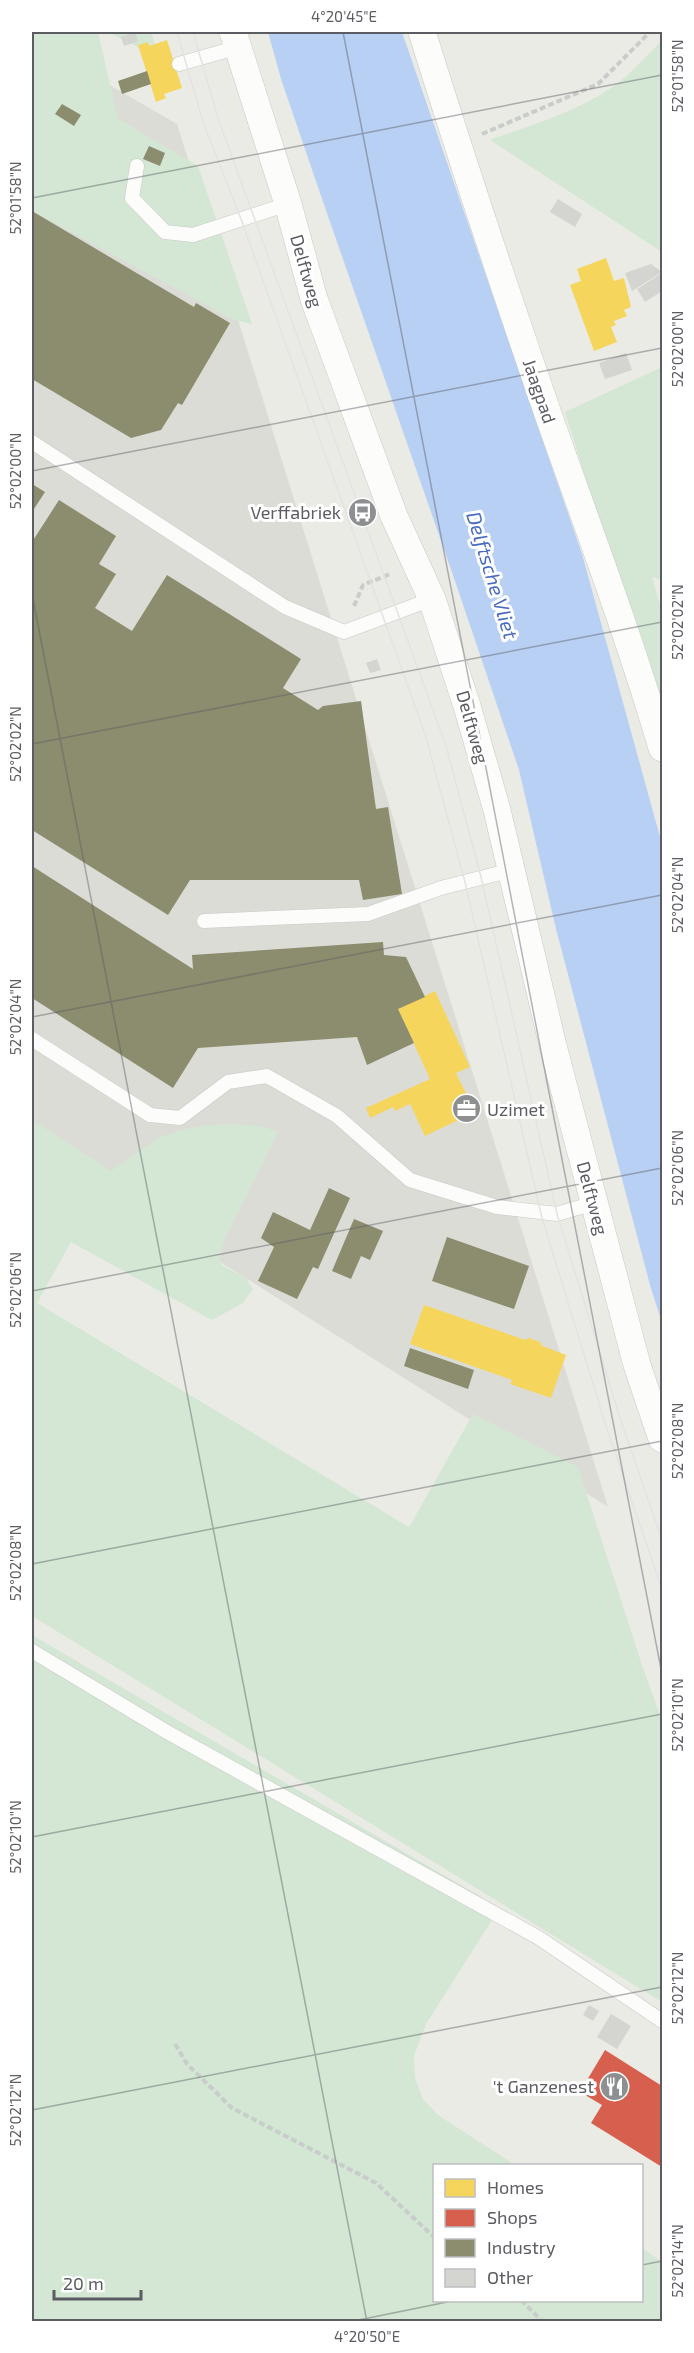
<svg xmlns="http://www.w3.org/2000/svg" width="694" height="2353" font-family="'Exo 2',sans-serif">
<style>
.industrial{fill:#dcdcd6}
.green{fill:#d3e7d4}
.water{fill:#b9d0f5}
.homes{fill:#f6d55c}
.shops{fill:#d6604d}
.industry{fill:#8c8c6e}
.building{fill:#d4d4d0}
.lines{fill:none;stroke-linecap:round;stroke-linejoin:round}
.service-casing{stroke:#c8c9c7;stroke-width:15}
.minor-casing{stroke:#c8c9c7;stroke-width:28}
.path{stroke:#c8ccca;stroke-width:4;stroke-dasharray:6 3;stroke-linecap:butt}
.service{stroke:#fcfcfb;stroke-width:14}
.minor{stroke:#fcfcfb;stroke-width:27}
.tram{stroke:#e2e3e2;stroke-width:1.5}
.ticks{fill:none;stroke:#5b5d63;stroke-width:1.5;stroke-opacity:0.45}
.labels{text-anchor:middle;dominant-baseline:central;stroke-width:6;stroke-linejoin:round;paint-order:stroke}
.street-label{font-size:18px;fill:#5b5d63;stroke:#fff}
.poi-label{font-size:18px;fill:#5b5d63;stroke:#fff;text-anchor:end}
.water-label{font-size:20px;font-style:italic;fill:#476bbf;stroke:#fff}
.neatline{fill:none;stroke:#5b5d63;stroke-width:2}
.ticks-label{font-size:15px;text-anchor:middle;fill:#5b5d63}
</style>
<rect width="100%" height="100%" fill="#ebebe5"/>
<path class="industrial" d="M32,40L177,124L608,1507L32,1143Z"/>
<path class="green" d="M32,32H98L118,119L198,166L252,324L234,320L32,211Z
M107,32H151L159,57Z
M662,40V252L490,140C530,125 575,113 611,88C630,75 646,57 662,40Z
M662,367V580L652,577L662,612V726L565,412Z
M32,1120L111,1171C127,1161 142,1149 158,1139C187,1123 248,1119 278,1132L225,1238L219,1258L222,1265L246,1278L253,1289L243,1303L212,1320L71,1242L37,1303L409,1527L473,1414L578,1467L642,1665L662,1721V2002L32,1616Z
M32,1635L483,1898L477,1911L492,1920L426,2024L414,2056L415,2078L423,2099L438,2115L515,2165L434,2166V2300H642V2248L662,2262V2321H32Z"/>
<path class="water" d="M268,32H402L582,554L662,844V1323L650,1285L556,929L519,770L455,581L321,196L281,79Z"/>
<path class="homes" d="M167,40L182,88L164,94L166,98L156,102L138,45L148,42L149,46Z
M606,258L614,281L624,278L631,307L624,310L627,316L614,321L616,325L611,327L617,342L594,351L570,285L581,281L577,269Z
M435,991L470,1067L456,1073L475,1112L425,1136L410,1104L395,1111L393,1107L370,1118L366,1108L430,1079L398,1009Z
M424,1305L525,1340L529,1338L540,1342L542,1346L566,1355L551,1398L510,1384L512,1380L410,1344Z"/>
<path class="shops" d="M605,2050L662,2086V2167L591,2123L602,2105L580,2092Z"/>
<path class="industry" d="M147,71L151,84L122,94L118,81Z
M62,104L81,115L74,126L55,114Z
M149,146L165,153L160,166L143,159Z
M32,211L194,307L196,303L230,323L182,405L178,403L161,430L131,438L32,379Z
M32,484L45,492L32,512Z
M59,500L116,536L99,564L116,574L95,608L132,631L167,575L301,659L283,688L318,710L323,706L361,701L376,809L388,807L402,894L363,900L359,880H190L168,915L32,830V542Z
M32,866L193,969L192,955L383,942L384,955L406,957L425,997L398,1009L414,1043L367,1065L357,1037L198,1048L173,1088L32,998Z
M329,1188L350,1198L318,1269L313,1267L297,1299L258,1281L274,1247L261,1238L273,1212L310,1230Z
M354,1219L383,1231L370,1260L361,1256L351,1279L332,1271Z
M447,1237L529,1266L514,1309L432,1281Z
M410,1348L474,1370L468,1389L404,1366Z"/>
<path class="building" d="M135,32L138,41L124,46L121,37Z
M558,199L582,214L575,227L550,212Z
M651,264L662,272L632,291L625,273Z
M662,273V291L645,302L637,289Z
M626,353L632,370L605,379L599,363Z
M377,659L381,670L370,673L366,663Z
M589,2005L599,2011L593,2021L583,2015Z
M611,2014L631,2026L617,2049L597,2037Z"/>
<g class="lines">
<defs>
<path id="service" d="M179,64L239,47
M137,166L132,198L165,232L193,235L288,204
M32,442L285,607L344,632L432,599
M204,921L368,914L441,888L512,870
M32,1039L150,1115L180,1118L228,1082L267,1076L337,1116L410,1180L497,1207L557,1214L594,1203
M32,1651L167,1732L539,1938L662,2021"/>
<path id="minor" d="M233,32L288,204L314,299L394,516L432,599L467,706L497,810L553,1046L637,1365L662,1439
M422,32C462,160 504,287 548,414C587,525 629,635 662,748"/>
</defs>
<use href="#service" class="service-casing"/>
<use href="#minor" class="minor-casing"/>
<path class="path" d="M482,134L598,84L650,32
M354,606L363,585L390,574
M175,2044L187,2064L232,2108L376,2183L434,2237
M521,2300L543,2322"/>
<use href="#service" class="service"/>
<use href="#minor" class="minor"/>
<path class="tram" d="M177,32L203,122L241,219L425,734L465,882L542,1218L606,1426L662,1589
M193,32L218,118L446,746L481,877L557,1214L621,1421L662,1540"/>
</g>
<path class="ticks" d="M343,32L662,1674M32,198L662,75M32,471L662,348M32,594L367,2322M32,744L662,622M32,1017L662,895M32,1291L662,1168M32,1564L662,1441M32,1837L662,1714M32,2110L662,1987M642,2265L662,2261M349,2322L457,2300"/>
<defs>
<symbol id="bus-disc" viewBox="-11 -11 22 22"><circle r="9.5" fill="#8d8f90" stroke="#fff"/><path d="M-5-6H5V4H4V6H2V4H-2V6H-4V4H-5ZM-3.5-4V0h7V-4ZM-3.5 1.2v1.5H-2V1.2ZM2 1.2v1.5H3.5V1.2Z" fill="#fff"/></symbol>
<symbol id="office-disc" viewBox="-11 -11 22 22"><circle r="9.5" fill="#8d8f90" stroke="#fff"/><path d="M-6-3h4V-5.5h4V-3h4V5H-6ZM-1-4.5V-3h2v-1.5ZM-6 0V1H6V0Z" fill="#fff"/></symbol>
<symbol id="restaurant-disc" viewBox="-11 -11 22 22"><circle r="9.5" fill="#8d8f90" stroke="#fff"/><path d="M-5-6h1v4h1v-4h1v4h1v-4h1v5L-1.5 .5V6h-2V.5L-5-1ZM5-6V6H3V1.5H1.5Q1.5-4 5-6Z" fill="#fff"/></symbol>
</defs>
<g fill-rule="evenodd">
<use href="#bus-disc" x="346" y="496" width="33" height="33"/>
<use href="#office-disc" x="450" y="1092" width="33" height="33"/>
<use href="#restaurant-disc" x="598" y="2070" width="33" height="33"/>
</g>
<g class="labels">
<g class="street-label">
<text transform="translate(307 271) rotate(74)">Delftweg</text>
<text transform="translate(540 391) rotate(71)">Jaagpad</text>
<text transform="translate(473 727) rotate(74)">Delftweg</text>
<text transform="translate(593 1198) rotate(75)">Delftweg</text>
</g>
<g class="poi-label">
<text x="341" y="512">Verffabriek</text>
<text x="487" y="1109" text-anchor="start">Uzimet</text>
<text x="594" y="2086">'t Ganzenest</text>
</g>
<g class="water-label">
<text transform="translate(493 575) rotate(73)">Delftsche Vliet</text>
</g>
</g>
<rect width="694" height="2353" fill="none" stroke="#ffffff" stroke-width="66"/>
<rect x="433" y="2164" width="210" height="138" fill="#ffffff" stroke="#bdbec1" stroke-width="1.5"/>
<rect x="445" y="2179" width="30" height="18" fill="#f6d55c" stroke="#bdbec1" stroke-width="1.5"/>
<text x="487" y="2194" font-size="18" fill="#5b5d63">Homes</text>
<rect x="445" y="2209" width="30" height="18" fill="#d6604d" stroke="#bdbec1" stroke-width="1.5"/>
<text x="487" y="2224" font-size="18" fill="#5b5d63">Shops</text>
<rect x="445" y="2239" width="30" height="18" fill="#8c8c6e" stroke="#bdbec1" stroke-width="1.5"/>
<text x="487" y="2254" font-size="18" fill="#5b5d63">Industry</text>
<rect x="445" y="2269" width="30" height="18" fill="#d4d4d0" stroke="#bdbec1" stroke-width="1.5"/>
<text x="487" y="2284" font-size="18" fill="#5b5d63">Other</text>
<path d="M54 2290v9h87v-9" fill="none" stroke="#5b5d63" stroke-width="3"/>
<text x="63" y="2290" font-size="18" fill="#5b5d63" stroke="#ffffff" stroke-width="4.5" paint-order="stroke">20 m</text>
<rect x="33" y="33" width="628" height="2287" class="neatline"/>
<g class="ticks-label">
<text x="344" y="22">4°20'45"E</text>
<text transform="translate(678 76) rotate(-90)" y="5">52°01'58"N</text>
<text transform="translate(16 198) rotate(-90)" y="5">52°01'58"N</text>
<text transform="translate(678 349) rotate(-90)" y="5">52°02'00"N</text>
<text transform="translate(16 471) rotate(-90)" y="5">52°02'00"N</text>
<text transform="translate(678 622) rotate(-90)" y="5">52°02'02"N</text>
<text transform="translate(16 744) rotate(-90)" y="5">52°02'02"N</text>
<text transform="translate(678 895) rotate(-90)" y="5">52°02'04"N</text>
<text transform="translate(16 1017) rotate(-90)" y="5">52°02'04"N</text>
<text transform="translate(678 1168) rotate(-90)" y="5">52°02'06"N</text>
<text transform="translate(16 1290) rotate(-90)" y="5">52°02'06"N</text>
<text transform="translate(678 1441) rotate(-90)" y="5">52°02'08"N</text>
<text transform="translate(16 1563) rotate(-90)" y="5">52°02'08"N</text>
<text transform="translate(678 1715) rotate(-90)" y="5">52°02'10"N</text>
<text transform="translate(16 1837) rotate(-90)" y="5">52°02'10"N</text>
<text transform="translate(678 1988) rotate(-90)" y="5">52°02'12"N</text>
<text transform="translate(16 2110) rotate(-90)" y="5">52°02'12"N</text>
<text transform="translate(678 2261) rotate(-90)" y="5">52°02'14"N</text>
<text x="367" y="2342">4°20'50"E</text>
</g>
</svg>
